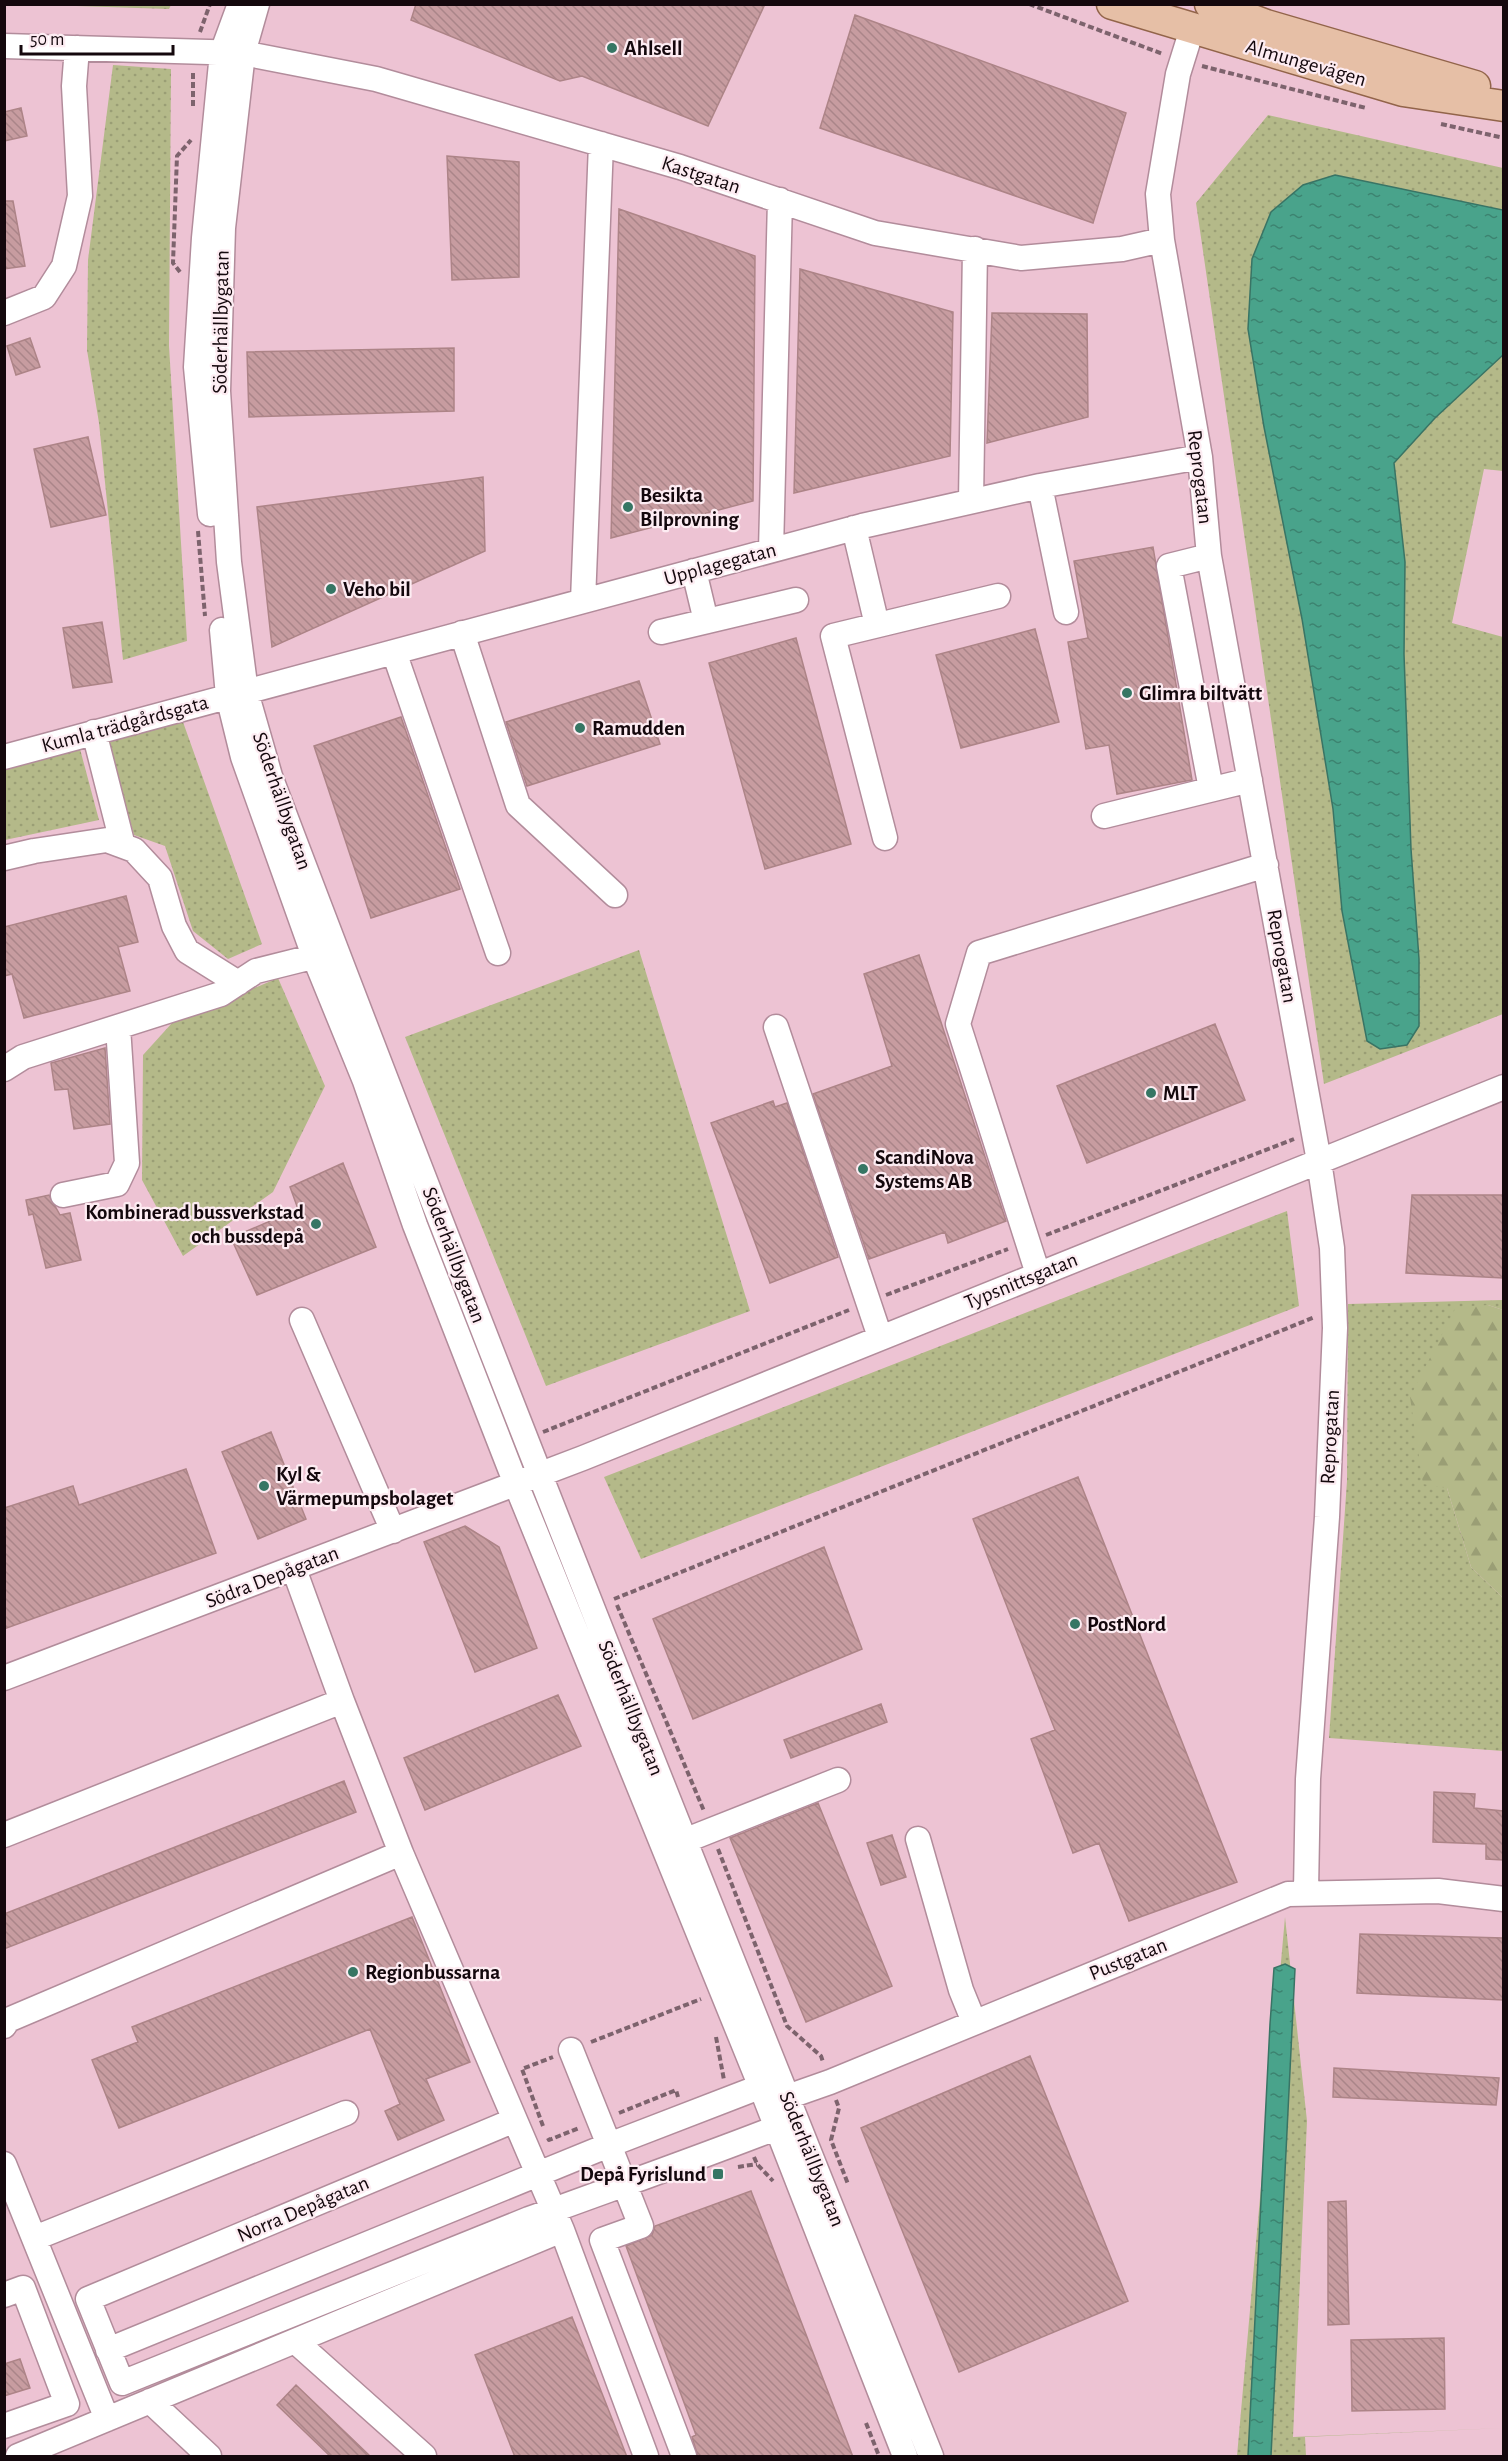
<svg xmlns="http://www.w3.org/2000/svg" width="1508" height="2461" font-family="'Alegreya Sans',sans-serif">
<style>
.grass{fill:url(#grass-dots)}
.forest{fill:url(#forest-firs)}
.water{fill:url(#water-ripples);stroke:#397465;stroke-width:1.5}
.building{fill:url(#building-back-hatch);stroke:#ad8487;stroke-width:1.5}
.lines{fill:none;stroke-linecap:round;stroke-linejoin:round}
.minor-casing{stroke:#b28c9b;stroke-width:27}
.major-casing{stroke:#92644a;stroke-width:33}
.path{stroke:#7d636d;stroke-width:4;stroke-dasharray:6 3;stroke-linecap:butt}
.minor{stroke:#fff;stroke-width:24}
.major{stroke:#e6bfa6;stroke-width:30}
.poi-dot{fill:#367664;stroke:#fdecf2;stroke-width:2}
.labels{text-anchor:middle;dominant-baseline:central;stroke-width:4.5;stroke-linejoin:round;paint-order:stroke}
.poi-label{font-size:21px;font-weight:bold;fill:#14080d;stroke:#fdecf2;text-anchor:start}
.street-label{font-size:21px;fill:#14080d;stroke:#fdecf2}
</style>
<defs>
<pattern id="grass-dots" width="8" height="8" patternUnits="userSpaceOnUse" patternTransform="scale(1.5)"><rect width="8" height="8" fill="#b4b989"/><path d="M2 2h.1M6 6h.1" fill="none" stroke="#9a9e75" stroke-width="1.8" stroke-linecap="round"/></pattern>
<pattern id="forest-firs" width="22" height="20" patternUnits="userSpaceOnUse" patternTransform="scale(1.5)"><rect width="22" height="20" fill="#b4b989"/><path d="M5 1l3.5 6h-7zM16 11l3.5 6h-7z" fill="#9a9e75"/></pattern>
<pattern id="water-ripples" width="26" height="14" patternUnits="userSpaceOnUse" patternTransform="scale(1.5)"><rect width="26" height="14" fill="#49a38b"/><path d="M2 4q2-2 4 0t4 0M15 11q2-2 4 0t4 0" fill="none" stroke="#3c8370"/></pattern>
<pattern id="building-back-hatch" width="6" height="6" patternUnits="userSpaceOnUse" patternTransform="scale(1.5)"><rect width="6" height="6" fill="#c79ca0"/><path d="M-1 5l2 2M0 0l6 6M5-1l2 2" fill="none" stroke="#aa8589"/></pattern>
</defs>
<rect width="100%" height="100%" fill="#edc3d3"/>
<path class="grass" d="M45,5H171L169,9Z
M113,65L171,69L169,346L187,641L123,660L99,423L87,350L88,260Z
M1268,115L1503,168V471L1484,469L1452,623L1503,637V1014L1324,1084L1196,203Z
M183,722L262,944L228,959L193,931L165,846L134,835L108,741Z
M80,749L99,820L5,840V770Z
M639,950L750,1311L546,1386L405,1037Z
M278,978L325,1086L273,1192L183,1256L142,1180L143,1055L172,1023Z
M1287,1211L1299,1306L641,1559L604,1477Z
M1503,1300V1310L1488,1305L1447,1488L1471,1567L1503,1598V1751L1329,1738L1347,1481L1348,1304Z
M1285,1917L1307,2121L1293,2437L1503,2428L1305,2437L1306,2456H1237Z"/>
<path class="forest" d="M1488,1305L1503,1310V1598L1471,1567L1447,1488L1423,1484L1410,1397L1456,1307Z"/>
<path class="water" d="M1335,175L1503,210V355L1435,418L1394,463L1405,562L1404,654L1411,849L1419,959V1026L1407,1045L1380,1049L1367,1041L1342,911L1333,809L1302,619L1264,427L1248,329L1252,259L1271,212L1303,185Z
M1285,1964L1295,1969L1271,2456H1248L1270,2024L1274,1968Z"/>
<path class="building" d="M416,4H765L708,126L582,76L560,81L411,20Z
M855,15L1126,113L1093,223L820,128Z
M21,108L27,136L4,141V112Z
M447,156L519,162V277L452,280Z
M4,201H13L25,266L4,269Z
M619,209L755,256L753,501L611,538Z
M800,269L953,312L950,456L794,493Z
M992,313L1087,314L1088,417L987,443Z
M30,338L40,367L16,375L7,346Z
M454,348V411L249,417L247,352Z
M88,437L106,515L51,527L34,449Z
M483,477L485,551L272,647L257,507Z
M1153,547L1192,780L1117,794L1109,745L1086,749L1068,642L1088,638L1074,561Z
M102,622L112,682L73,688L63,628Z
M1035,629L1059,722L961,748L936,655Z
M796,638L851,844L765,869L709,663Z
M639,681L660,744L527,786L506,722Z
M401,717L460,889L371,918L314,746Z
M126,896L138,942L118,947L130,991L24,1018L12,974L4,976V927Z
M919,955L1006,1221L948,1243L945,1232L869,1259L813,1094L892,1066L864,974Z
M1215,1024L1245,1100L1087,1163L1057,1086Z
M105,1048L110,1124L74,1129L68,1089L55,1090L51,1063Z
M773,1101L775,1107L787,1103L838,1257L770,1283L711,1123Z
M343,1163L376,1247L257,1295L231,1238L298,1209L290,1187Z
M49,1195L60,1215L70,1213L81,1260L46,1268L33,1214L29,1215L26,1200Z
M1412,1195H1503V1278L1406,1273Z
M271,1432L306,1519L258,1539L222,1452Z
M186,1469L216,1553L4,1629V1508L73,1486L79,1505Z
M1078,1477L1237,1882L1129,1921L1099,1843L1073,1853L1031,1739L1055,1730L973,1519Z
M465,1526L499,1547L537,1648L475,1672L424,1542Z
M824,1547L862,1649L693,1719L653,1619Z
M558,1695L581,1746L425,1810L404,1758Z
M881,1704L887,1722L791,1758L784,1740Z
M344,1781L356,1812L4,1949V1914Z
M1434,1792L1475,1794L1474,1808L1503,1811V1860L1486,1859V1844L1433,1842Z
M818,1803L892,1986L806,2022L730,1838Z
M892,1835L906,1877L881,1885L867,1843Z
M412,1917L470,2062L426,2079L444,2120L398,2140L385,2111L400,2104L370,2029L119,2128L92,2060L138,2042L132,2027Z
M1360,1934L1503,1938V2000L1357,1993Z
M1030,2056L1128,2301L959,2372L861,2128Z
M1334,2068L1499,2078L1496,2105L1333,2097Z
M751,2191L853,2457H698L692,2437L696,2435L626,2246L652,2235L655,2226Z
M1346,2201L1349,2324L1328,2325V2202Z
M572,2317L627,2457H515L475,2355Z
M1444,2338L1445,2409L1352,2411L1351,2340Z
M20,2359L30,2388L4,2396V2364Z
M296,2385L371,2457H331L277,2405Z"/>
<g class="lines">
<defs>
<path id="minor" d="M257,4L243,53L223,228L218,391L229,562L246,692L270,776C483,1339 707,1898 931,2456
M1192,29L1178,74L1158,194L1162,240L1200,457L1209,556L1319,1161L1332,1248L1335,1328L1327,1517L1308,1779L1306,1891
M4,46L243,53L376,79L680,167L875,233L1021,258L1122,249L1162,240
M4,313L44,297L64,266L80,196L74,86L77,48
M1040,486L1066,612
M971,501L975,249
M210,514L196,367L204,238L222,53L240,4
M854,528L877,625
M771,550L780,200
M1209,556L1169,566L1211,789
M694,571L706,621
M583,601L601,144
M222,630L228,696L243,757L314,956L365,1081L415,1225L516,1484L761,2087L905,2456
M661,632L796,600
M462,633L518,805L615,895
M394,652L498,953
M94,732L123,846
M4,757L862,526L1040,486L1200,457
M1104,816L1250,780
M885,838L833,636L998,596
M4,858L34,851L107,840L134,850L160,878L174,926L187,951L238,983
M776,1027L880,1337
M4,1069L23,1057L221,994L256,971L328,953
M63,1195L117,1184L127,1163L118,1027
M1038,1274L958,1024L979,953L1266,865
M302,1320L393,1531
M294,1569L342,1701
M4,1678L583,1458L1504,1087
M4,1835L342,1701L401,1853L8,2020L4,2026
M918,1839L961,1990L974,2022
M684,1841L838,1780
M401,1853L515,2120
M773,2102L830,2082L1288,1894L1438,1891L1504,1899
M4,2164L107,2419
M562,2230L515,2120L88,2299L122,2383L529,2219C616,2187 705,2156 791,2122
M35,2238L346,2113
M4,2295L23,2288L67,2404L4,2426
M295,2341L424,2456
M108,2350L609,2145L571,2050
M150,2401L209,2456
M18,2456L562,2230L646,2456
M684,2456L602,2240L641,2226L609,2145L775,2081"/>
<path id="major" d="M1112,4L1403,91L1504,106
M1210,4L1266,25L1475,86"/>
</defs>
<use href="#minor" class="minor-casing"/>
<use href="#major" class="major-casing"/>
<path class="path" d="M1029,4L1163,54
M200,32L210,4
M1202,66L1366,108
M193,106V72
M1441,124L1504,138
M180,272L173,263L177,156L191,140
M198,531L205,616
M1046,1235L1294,1139
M886,1295L1008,1249
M543,1432L849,1310
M614,1599L1315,1317
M617,1605L704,1811
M718,1849L787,2026L821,2056L823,2062
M716,2037L724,2080
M591,2042L701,1999
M836,2100L839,2108L831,2140L848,2184
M619,2113L676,2090L678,2097
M543,2126L522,2069L553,2057
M548,2138L549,2140L579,2128
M754,2157L757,2164L773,2181
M738,2167L757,2164
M866,2423L879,2456"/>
<use href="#minor" class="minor"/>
<use href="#major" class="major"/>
</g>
<g class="poi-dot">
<circle cx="612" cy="48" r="6"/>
<circle cx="628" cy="507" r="6"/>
<circle cx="331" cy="589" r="6"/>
<circle cx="1127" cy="693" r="6"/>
<circle cx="580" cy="728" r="6"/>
<circle cx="1151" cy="1093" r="6"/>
<circle cx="863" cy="1169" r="6"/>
<circle cx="316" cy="1224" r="6"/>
<circle cx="264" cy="1486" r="6"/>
<circle cx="1075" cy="1624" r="6"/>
<circle cx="353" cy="1972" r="6"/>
<rect x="712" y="2168" width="12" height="12" rx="3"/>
</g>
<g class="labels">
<g class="poi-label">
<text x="624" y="48">Ahlsell</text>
<text x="640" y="495">Besikta<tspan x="640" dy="24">Bilprovning</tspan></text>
<text x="343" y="589">Veho bil</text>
<text x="1139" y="693">Glimra biltvätt</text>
<text x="592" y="728">Ramudden</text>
<text x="1163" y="1093">MLT</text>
<text x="875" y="1157">ScandiNova<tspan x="875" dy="24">Systems AB</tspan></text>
<text x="304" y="1212" text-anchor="end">Kombinerad bussverkstad<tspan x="304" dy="24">och bussdepå</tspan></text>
<text x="276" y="1474">Kyl &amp;<tspan x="276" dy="24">Värmepumpsbolaget</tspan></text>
<text x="1087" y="1624">PostNord</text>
<text x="365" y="1972">Regionbussarna</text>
<text x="706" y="2174" text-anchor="end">Depå Fyrislund</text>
</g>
<g class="street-label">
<text transform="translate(1306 63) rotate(16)">Almungevägen</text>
<text transform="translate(701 175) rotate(18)">Kastgatan</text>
<text transform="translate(221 322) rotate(-89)">Söderhällbygatan</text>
<text transform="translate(1200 477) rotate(83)">Reprogatan</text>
<text transform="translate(720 564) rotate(-15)">Upplagegatan</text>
<text transform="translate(125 724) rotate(-15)">Kumla trädgårdsgata</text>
<text transform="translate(282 801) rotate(71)">Söderhällbygatan</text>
<text transform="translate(1282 956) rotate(80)">Reprogatan</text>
<text transform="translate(454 1255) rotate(69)">Söderhällbygatan</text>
<text transform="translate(1021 1281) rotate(-22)">Typsnittsgatan</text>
<text transform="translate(1330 1437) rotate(-87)">Reprogatan</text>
<text transform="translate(272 1577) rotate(-21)">Södra Depågatan</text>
<text transform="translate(631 1708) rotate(68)">Söderhällbygatan</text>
<text transform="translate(1128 1959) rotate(-22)">Pustgatan</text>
<text transform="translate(812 2159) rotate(68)">Söderhällbygatan</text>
<text transform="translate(303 2209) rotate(-23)">Norra Depågatan</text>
</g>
</g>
<rect width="1508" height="2461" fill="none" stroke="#14080d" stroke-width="12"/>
<path d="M21 45v9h152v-9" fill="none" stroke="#14080d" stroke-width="3"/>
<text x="30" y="45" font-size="18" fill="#14080d" stroke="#fdecf2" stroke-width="4.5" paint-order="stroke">50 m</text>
</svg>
